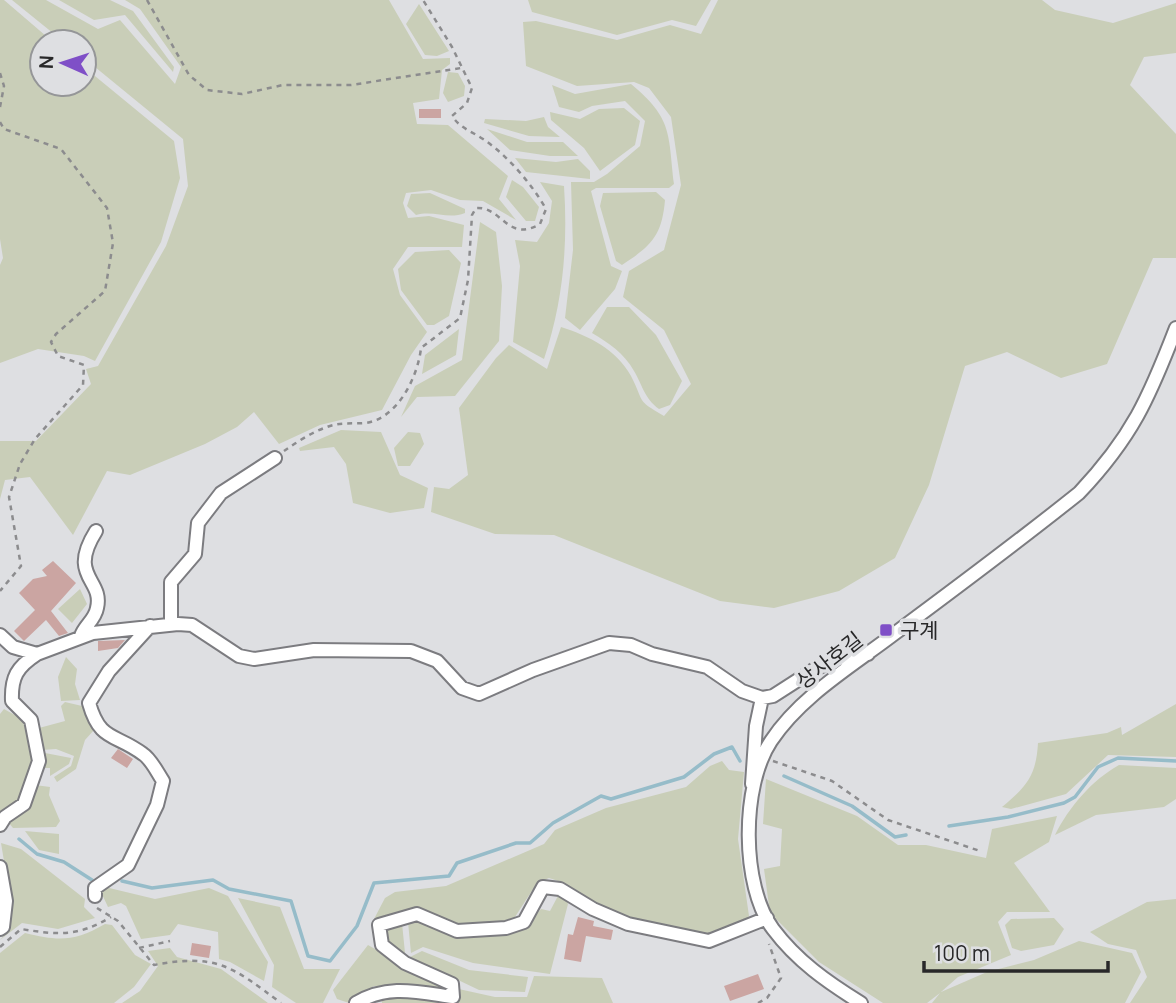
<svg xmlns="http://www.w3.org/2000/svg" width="1176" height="1003" font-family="Manrope,'Noto Sans KR',sans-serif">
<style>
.green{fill:#c9ceb8}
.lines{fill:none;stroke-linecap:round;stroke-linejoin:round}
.stream{stroke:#96bcc9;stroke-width:3.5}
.building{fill:#cba5a2}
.minor-casing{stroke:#7c7c80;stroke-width:16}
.path{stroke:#8c8c8e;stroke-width:2.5;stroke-dasharray:5 5;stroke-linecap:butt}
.minor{stroke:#fff;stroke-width:12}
.poi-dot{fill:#7f4fc7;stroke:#dedfe2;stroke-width:2.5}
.labels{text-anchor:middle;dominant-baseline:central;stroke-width:7;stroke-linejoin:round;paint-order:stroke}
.poi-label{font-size:21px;fill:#282829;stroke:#dedfe2;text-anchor:start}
.street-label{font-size:21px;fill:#282829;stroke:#dedfe2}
</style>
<rect width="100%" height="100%" fill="#dedfe2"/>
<path class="green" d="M0,0H4L53,42H42V84H84V67L174,141L180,178L161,242L95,361L84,356L38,349L0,363V265L3,258L0,239Z
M12,0H46L98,29L120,20L175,84L181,67L140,9L125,0H389L423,59L450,58V64L442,70L439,99L413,103L417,124L448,125L508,176L499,199L516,220L483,201L460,200L431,190L406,193L403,203L408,218L429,216L464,225L462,247H408L393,269L400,295L427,332L411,355L382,410L320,425L279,444L254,412L237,427L205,444L130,475L107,471L73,535L30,477L5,480L0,499V441H36L91,384L86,369L98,366L166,246L188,186L183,139L84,58V42H64Z
M59,0H110L133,11L174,67L173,72L125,15L94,20Z
M528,0H711L696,26L672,20L617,35L532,12Z
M718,0H1042L1055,10L1113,23L1176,3V53L1144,57L1130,85L1176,134V258H1153L1107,364L1061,378L1007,352L965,366L929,485L895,558L839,591L774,608L720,601L554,535L495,534L431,512L434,487L449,489L468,475L459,408L496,358L509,345L547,369L561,327C589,336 616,349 631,376C645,403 635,399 664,416L691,384L664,330L623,297L629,271L664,250L681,185L671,117L649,88L634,82L577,86L526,66L523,22L536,21L617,40L670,25L701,34Z
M419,4L449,51L437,56L425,55L406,24Z
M448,72L458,73L465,86L464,96L448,102L443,93Z
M631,84C673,119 668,133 674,184L669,188H596L591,191L611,266L622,271L615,289L580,330L565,318L573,250L571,182H594L607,174L640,146L645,121L625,101L592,106L579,112L559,107L552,85L575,94Z
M624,108L640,121L635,145L600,171L584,148L551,120L550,112L580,119L599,109Z
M544,117L548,127L560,137L529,136L484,123L485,119L526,121Z
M487,129L527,142H563L578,156H550L510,150Z
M515,158L556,162L578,159L590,171V179L526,172Z
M512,180L523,187L539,207L535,221H526L506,197Z
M540,182L564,186C568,246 563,302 544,359L513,342L520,266L515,240L537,242L549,223L552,201Z
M656,192L665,200C662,236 651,246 622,265L616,261L600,206L603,193Z
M430,193L465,209V213C448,220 434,210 416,215L407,206L411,194Z
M480,222L496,232L502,286L499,341L455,396L417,397L401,417L415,386L462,360Z
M449,250L461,263L449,316L434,325H427L401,290L398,269L415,252Z
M607,307H629L656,335L682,381L670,405L659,409C644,398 643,386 634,371C624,353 609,343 592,333Z
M459,329L456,355L422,374L425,355Z
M341,430L381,432L400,475L428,488L424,508L390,513L353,503L346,464L334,447L300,451L299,448Z
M408,432L420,433L424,444L410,466H398L394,448Z
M80,589L87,604L72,623L58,609Z
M66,657L77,669L75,684L80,700L61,701L58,677Z
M65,702L82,706L94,730L85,740L76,769L57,782L54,777L71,766L74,756L56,749L42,750L39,728L65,721L61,706Z
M1176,704V757L1108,755L1066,794L1011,809L1002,807C1027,786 1036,776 1038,743L1107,733L1121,727L1122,735Z
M4,709L22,719L31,746V766L21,798L0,815V714Z
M45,753L71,758L69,764L50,776V768H43Z
M722,761L729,770L744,772L738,839L749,916C740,925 718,937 706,937C683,936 613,917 595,905C578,894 569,883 549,878L537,883L513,920L456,927L417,908L374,919L385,898L395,892L446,886L544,844L555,830L606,808L686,787L710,766Z
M1119,765L1176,768V799L1164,807L1096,815L1055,835C1069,807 1092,780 1119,765Z
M766,779L857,816L898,845H926L986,858L992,829L1057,816L1049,842L1014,863L1050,912H1007L998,922L1011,955L958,977L941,992L987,972L1034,960L1079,941L1132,953L1141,972L1125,1003H932L940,993L927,1003H883L819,962L770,913L764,869L780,866L782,829L763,824Z
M35,785L50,787L49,795L60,821L56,827L13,828L8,822Z
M25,831L59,834V854L39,850Z
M1,843L21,849L85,899L84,907L95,918L58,929L22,923L0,940L10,929L12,909Z
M105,887L155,899L209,888L228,896L268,962L264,981L230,962L219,959L218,932L178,924L170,935L141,939L126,906L121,903L108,907L101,892Z
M559,894L565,897L568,904L550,974L473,963L423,947L411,953L408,922L415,921L455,936L523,929L541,909L550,911Z
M238,898L280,907L304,969H340L323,1003H296L272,987L274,965Z
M1176,899V1003H1130L1147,977L1136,950L1108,944L1090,932L1147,902Z
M1054,918L1064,929L1054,945L1021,951L1012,948L1005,925L1011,919Z
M402,923L405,953H398L387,944L385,931L389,926Z
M105,924L112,925L135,955L151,964L134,987L114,1003H0V953L25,933C58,941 74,942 105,924Z
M368,945L436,984L495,997H527L534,976L602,978L613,1003H382L380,987L374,986L349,1003L337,999L333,990Z
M170,948L177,957L221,969L268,1003H122L140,991L158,966L148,951Z
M422,951L469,970L528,977L525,992L479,990L410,957Z"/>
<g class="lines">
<path class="stream" d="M784,776L852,806L895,837L906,835
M949,826L1008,817L1064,803L1075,797L1098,767L1118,758L1176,761
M19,839L37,854L64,862L92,880
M122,881L152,888L213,880L229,889L291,901L308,956L330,961L357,926L374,883L449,876L457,863L516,843H530L553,823L601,796L611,799L684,777L714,754L732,747L740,761"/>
</g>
<path class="building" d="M419,109H441V118H419Z
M53,561L76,583L51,611L68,633L59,636L46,620L24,641L14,631L35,610L19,593L33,579L47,576L42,570Z
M125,640L118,648L98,651V641Z
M118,749L133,759L127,768L111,758Z
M578,917L594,921L593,926L613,930L611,940L586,936L581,962L564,959L568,934L573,935Z
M192,943L211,946L209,958L190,955Z
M758,974L764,989L730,1001L724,986Z"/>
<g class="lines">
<defs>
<path id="minor" d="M171,624V582L195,554L198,523L221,493L275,458
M0,635L13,647L37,654L93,633L178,624L192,625L239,656L254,659L314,650L411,651L437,661L462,688L479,694L533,670L609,643L631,645L652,654L707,667L742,691L762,698L773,696L815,669L836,659L868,654
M81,636C84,626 95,620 97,608C104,579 67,577 96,531
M752,784L756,726L762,698
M0,825L5,817L24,804L39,761L31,720L12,701C11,677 17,667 37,654
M0,867L6,901L3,927L0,929
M95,896V888L128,865L157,805L163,781C157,772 151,759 143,754C115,733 100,742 89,703L109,671L150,626
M356,1003C388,984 417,992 453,997L452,984L405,963L382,945L379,925L417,914L457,931L506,928L524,922L543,887L560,889L593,909L628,924L709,941L767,918
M861,1003C827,982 797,961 773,929C741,886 741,786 771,741C801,696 852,666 894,634C956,588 1019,541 1079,493C1132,437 1149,398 1176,328"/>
</defs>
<use href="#minor" class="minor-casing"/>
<path class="path" d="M147,0L189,75L207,90L242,94L283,85H351L461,68
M0,73L4,86L0,107
M0,122L4,129L61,149L107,208L113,243L105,291L56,334L51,342L58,356L84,365L83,385L35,439L20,464L9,497L21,566L0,591
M284,451C297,442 312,432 327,427C340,422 352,424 365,423C398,419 418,376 421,348L460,318L468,280L472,215L476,208C502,206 507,243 540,224L546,209C532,184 507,155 483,139C471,131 460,128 452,116L467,103L472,88L452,47L423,0
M773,761L832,781L888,820L980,851
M97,908L118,921L154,965C218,953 232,967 281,1003
M0,947L21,929C59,935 77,937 111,917
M139,948L170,941
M758,1003L767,998L781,978L769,944"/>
<use href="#minor" class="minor"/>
</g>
<rect class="poi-dot" x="879" y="623" width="14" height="14" rx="3.5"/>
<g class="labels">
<g class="poi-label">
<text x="900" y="630">구계</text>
</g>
<g class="street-label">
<text transform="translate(829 660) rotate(-38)">상사호길</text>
</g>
</g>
<g transform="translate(63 63) rotate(273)"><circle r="33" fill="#dedfe2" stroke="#959698" stroke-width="2"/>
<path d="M0-5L12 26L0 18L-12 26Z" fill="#7f4fc7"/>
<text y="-10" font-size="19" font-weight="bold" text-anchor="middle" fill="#282829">N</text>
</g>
<path d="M924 961v10h184v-10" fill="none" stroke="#282829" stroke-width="3.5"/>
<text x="934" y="961" font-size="21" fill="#282829" stroke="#dedfe2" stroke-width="5" paint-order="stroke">100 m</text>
</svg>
